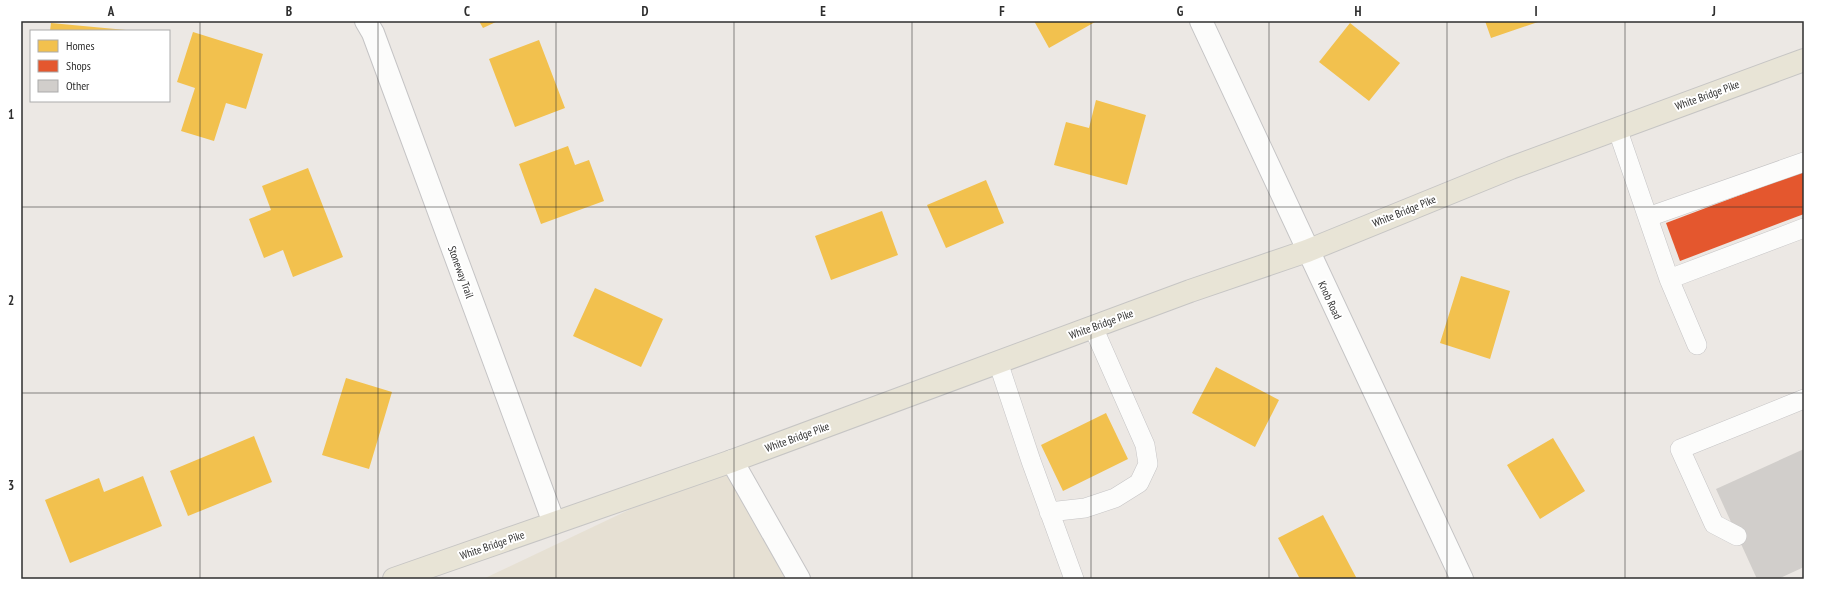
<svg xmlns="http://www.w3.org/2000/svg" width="1825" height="600" font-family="'PT Sans Narrow',sans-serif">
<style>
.education{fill:#e6e0d3}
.homes{fill:#f2c14e}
.shops{fill:#e4572e}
.building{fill:#d1cecb}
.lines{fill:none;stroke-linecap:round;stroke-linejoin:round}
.lane-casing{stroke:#c5c4c5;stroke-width:20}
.street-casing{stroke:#c5c4c5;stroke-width:24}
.primary-casing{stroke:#c6c5c4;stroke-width:24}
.lane{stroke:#fcfcfb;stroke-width:19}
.street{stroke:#fcfcfb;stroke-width:22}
.primary{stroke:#e8e4d6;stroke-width:22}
.grid{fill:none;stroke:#2e2e2e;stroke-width:1;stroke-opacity:0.55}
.labels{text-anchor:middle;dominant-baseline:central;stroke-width:4;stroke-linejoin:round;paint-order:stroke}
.street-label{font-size:11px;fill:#2e2e2e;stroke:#fff}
.neatline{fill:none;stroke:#2e2e2e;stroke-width:1.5}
.grid-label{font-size:13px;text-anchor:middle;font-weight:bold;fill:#2e2e2e}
</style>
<rect width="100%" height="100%" fill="#ece8e4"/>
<path class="education" d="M732,461L803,579H483Z"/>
<path class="homes" d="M479,21H498L483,28Z
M1034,21H1095V22L1049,48Z
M1485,21H1541L1491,38Z
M51,23L126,30V31H50Z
M1350,23L1400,63L1369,101L1319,62Z
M193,32L263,54L246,109L226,103L214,141L181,131L195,88L177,82Z
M539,40L565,108L515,127L489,59Z
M1096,100L1146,115L1127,185L1054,165L1066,122L1089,128Z
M568,146L575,165L589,160L604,201L541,224L519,164Z
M308,168L343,257L293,277L283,250L264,258L249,219L271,210L262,186Z
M986,180L1004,223L946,248L927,205Z
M882,211L898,255L831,280L815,236Z
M1461,276L1510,291L1490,359L1440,343Z
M595,288L663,319L641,367L573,336Z
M1216,367L1279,400L1255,447L1192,413Z
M346,378L392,392L369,469L322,455Z
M1106,413L1128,459L1063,491L1041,445Z
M254,436L272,482L188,516L170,471Z
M1553,438L1585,491L1540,519L1507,465Z
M143,476L162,526L70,563L45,500L99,478L104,492Z
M1323,515L1357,579H1300L1278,538Z"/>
<path class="shops" d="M1804,171V214L1680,261L1666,223Z"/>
<path class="building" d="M1804,449V567L1778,579H1757L1716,489Z"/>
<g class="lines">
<defs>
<path id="lane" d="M1617,128L1669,279L1804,228
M1648,217L1804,162
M1669,279L1697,345
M998,362L1031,461L1074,579
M1049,512L1085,508L1115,498L1139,483L1148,464L1145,445L1093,327
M1737,536L1714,524L1680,449L1804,399"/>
<path id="street" d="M366,21L373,33L554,523
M1201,21L1462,579
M732,461L799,579"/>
<path id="primary" d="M394,579L732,461L1190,291L1307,251L1511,168L1804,60"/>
</defs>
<use href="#lane" class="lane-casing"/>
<use href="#street" class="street-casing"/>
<use href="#primary" class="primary-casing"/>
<use href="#lane" class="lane"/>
<use href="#street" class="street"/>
<use href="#primary" class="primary"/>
</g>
<path class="grid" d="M200,21V579M378,21V579M556,21V579M734,21V579M912,21V579M1091,21V579M1269,21V579M1447,21V579M1625,21V579M21,207H1804M21,393H1804"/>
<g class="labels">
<g class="street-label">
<text transform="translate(1707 95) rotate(-20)">White Bridge Pike</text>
<text transform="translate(1404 211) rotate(-22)">White Bridge Pike</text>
<text transform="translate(461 272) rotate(70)">Stoneway Trail</text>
<text transform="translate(1330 300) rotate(65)">Knob Road</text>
<text transform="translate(1101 324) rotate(-20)">White Bridge Pike</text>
<text transform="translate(797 437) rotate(-20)">White Bridge Pike</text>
<text transform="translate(492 545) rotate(-19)">White Bridge Pike</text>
</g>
</g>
<rect width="1825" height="600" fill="none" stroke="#ffffff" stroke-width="44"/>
<rect x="30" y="30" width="140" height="72" fill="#ffffff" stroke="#ababab"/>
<rect x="38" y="40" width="20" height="12" fill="#f2c14e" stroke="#ababab"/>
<text x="66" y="50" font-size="12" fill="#2e2e2e">Homes</text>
<rect x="38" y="60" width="20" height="12" fill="#e4572e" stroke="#ababab"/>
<text x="66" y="70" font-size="12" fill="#2e2e2e">Shops</text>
<rect x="38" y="80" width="20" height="12" fill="#d1cecb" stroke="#ababab"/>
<text x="66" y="90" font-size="12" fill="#2e2e2e">Other</text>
<rect x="22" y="22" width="1781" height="556" class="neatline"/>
<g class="grid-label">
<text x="111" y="16">A</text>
<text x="289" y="16">B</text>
<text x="467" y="16">C</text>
<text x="645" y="16">D</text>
<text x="823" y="16">E</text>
<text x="1002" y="16">F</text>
<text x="1180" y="16">G</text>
<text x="1358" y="16">H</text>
<text x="1536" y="16">I</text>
<text x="1714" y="16">J</text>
<text x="11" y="119">1</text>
<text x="11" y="305">2</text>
<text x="11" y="490">3</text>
</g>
</svg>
